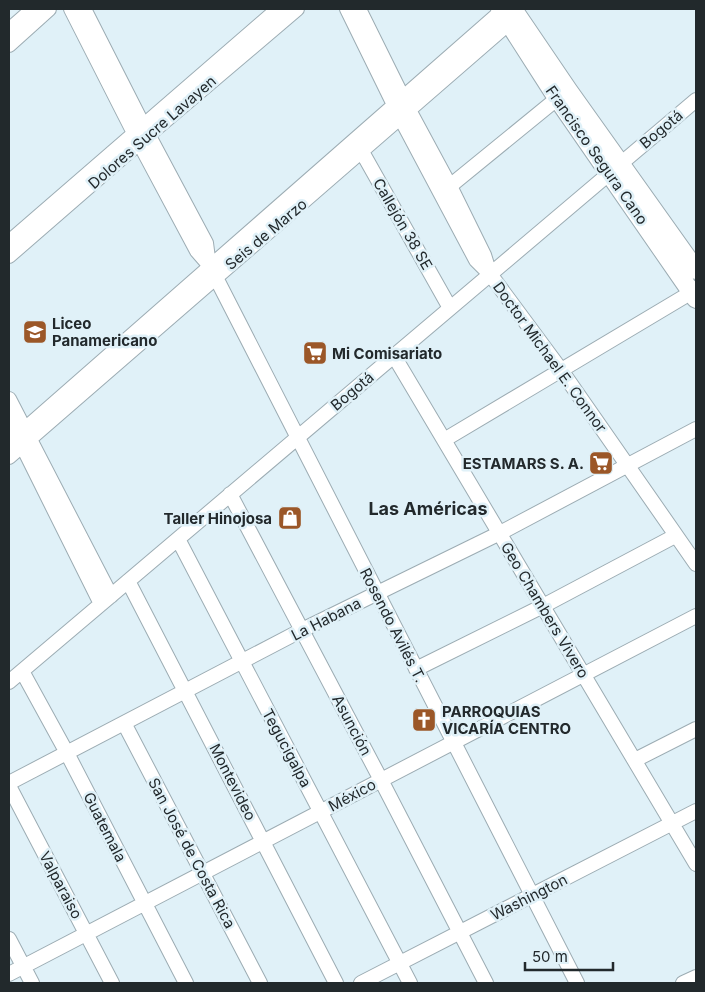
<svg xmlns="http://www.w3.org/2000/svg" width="705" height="992" font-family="Inter,sans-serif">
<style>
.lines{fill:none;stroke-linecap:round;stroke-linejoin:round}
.minor-casing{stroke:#9cacb3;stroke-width:16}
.tertiary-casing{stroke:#9cacb3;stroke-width:20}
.minor{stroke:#fff;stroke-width:14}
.tertiary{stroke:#fff;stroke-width:18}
.labels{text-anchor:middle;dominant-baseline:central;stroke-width:5;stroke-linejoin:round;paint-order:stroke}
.street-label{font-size:15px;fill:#22292c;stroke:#e0f1f8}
.poi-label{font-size:15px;font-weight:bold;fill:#22292c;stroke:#e0f1f8;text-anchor:start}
.quarter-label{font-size:18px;font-weight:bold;fill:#22292c;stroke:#e0f1f8}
</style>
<rect width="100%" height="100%" fill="#e0f1f8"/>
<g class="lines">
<defs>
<path id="minor" d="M71,9L134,133L197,251L210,266L577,983
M84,9L143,125L206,243L209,266
M347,9L400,117L476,260L490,274L561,370L696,564
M359,9L409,110L450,186L484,255L489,271
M9,30L33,9
M9,45L49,9
M357,143L450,308
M450,186L564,93
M9,242L278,9
M9,256L139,143L297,9
M394,356L696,864
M9,399L111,596
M9,419L101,604
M444,440L692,292L696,288
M9,443L504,9
M9,457L516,17
M230,494L381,780L486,983
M178,539L410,983
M128,581L336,983
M416,669L543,606L675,536
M22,671L67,753L186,983
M9,682L696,100
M124,723L260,983
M635,760L696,729
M9,783L302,630L500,533L696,429
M9,786L112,983
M9,939L32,983
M9,974L696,616
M361,983L696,811
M683,983L696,977"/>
<path id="tertiary" d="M500,9L557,98L696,299
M513,9L568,90L696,270"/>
</defs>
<use href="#minor" class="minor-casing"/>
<use href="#tertiary" class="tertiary-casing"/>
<use href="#minor" class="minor"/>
<use href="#tertiary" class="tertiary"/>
</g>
<defs>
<symbol id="school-square" viewBox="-11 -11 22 22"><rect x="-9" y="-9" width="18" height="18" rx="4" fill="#9b5728" stroke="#e0f1f8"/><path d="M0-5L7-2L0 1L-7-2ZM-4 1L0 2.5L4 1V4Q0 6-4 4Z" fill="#fff"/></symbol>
<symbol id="supermarket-square" viewBox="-11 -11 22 22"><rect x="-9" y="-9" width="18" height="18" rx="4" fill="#9b5728" stroke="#e0f1f8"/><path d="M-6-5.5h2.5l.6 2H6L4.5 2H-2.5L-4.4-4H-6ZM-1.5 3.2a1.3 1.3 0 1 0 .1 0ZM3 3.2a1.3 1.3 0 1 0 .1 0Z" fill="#fff"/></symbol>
<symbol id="shop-square" viewBox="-11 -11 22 22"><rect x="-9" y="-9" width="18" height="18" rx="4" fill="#9b5728" stroke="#e0f1f8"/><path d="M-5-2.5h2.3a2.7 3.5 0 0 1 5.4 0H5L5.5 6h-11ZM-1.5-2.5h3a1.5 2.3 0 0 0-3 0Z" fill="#fff"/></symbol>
<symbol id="church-square" viewBox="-11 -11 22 22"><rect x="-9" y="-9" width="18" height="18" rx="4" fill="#9b5728" stroke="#e0f1f8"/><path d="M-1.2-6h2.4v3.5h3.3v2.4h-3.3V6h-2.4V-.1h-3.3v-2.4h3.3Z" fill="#fff"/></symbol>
</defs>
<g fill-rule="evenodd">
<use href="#school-square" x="21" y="318" width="28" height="28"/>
<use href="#supermarket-square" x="301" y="339" width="28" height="28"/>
<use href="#supermarket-square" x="587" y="449" width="28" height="28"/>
<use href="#shop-square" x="276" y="504" width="28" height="28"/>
<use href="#church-square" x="410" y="706" width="28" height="28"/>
</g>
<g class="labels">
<g class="street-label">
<text transform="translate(661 129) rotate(-40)">Bogotá</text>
<text transform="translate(152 132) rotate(-41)">Dolores Sucre Lavayen</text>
<text transform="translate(597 155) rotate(55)">Francisco Segura Cano</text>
<text transform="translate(403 224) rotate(60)">Callejón 38 SE</text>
<text transform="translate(266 234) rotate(-40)">Seis de Marzo</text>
<text transform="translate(550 357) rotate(54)">Doctor Michael E. Connor</text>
<text transform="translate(352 391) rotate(-40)">Bogotá</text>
<text transform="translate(545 610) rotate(59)">Geo Chambers Vivero</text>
<text transform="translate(326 619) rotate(-27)">La Habana</text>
<text transform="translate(393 625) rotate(63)">Rosendo Avilés T.</text>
<text transform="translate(352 725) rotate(62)">Asunción</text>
<text transform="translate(287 748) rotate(62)">Tegucigalpa</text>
<text transform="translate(233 782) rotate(63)">Montevideo</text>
<text transform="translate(352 795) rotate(-28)">México</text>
<text transform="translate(105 827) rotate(63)">Guatemala</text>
<text transform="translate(192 853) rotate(62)">San José de Costa Rica</text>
<text transform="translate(61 885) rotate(62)">Valparaiso</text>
<text transform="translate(529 897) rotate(-27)">Washington</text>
</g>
<g class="poi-label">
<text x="52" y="323">Liceo<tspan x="52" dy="17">Panamericano</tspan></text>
<text x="332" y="353">Mi Comisariato</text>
<text x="584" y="463" text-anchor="end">ESTAMARS S. A.</text>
<text x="272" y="518" text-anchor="end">Taller Hinojosa</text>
<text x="442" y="711">PARROQUIAS<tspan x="442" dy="17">VICARÍA CENTRO</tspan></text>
</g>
<g class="quarter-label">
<text x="428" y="508">Las Américas</text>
</g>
</g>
<rect width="705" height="992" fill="none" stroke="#22292c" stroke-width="20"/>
<path d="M525 962v8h88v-8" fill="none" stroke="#22292c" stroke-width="2.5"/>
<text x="532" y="962" font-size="15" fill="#22292c" stroke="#e0f1f8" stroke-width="4" paint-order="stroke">50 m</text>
</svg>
